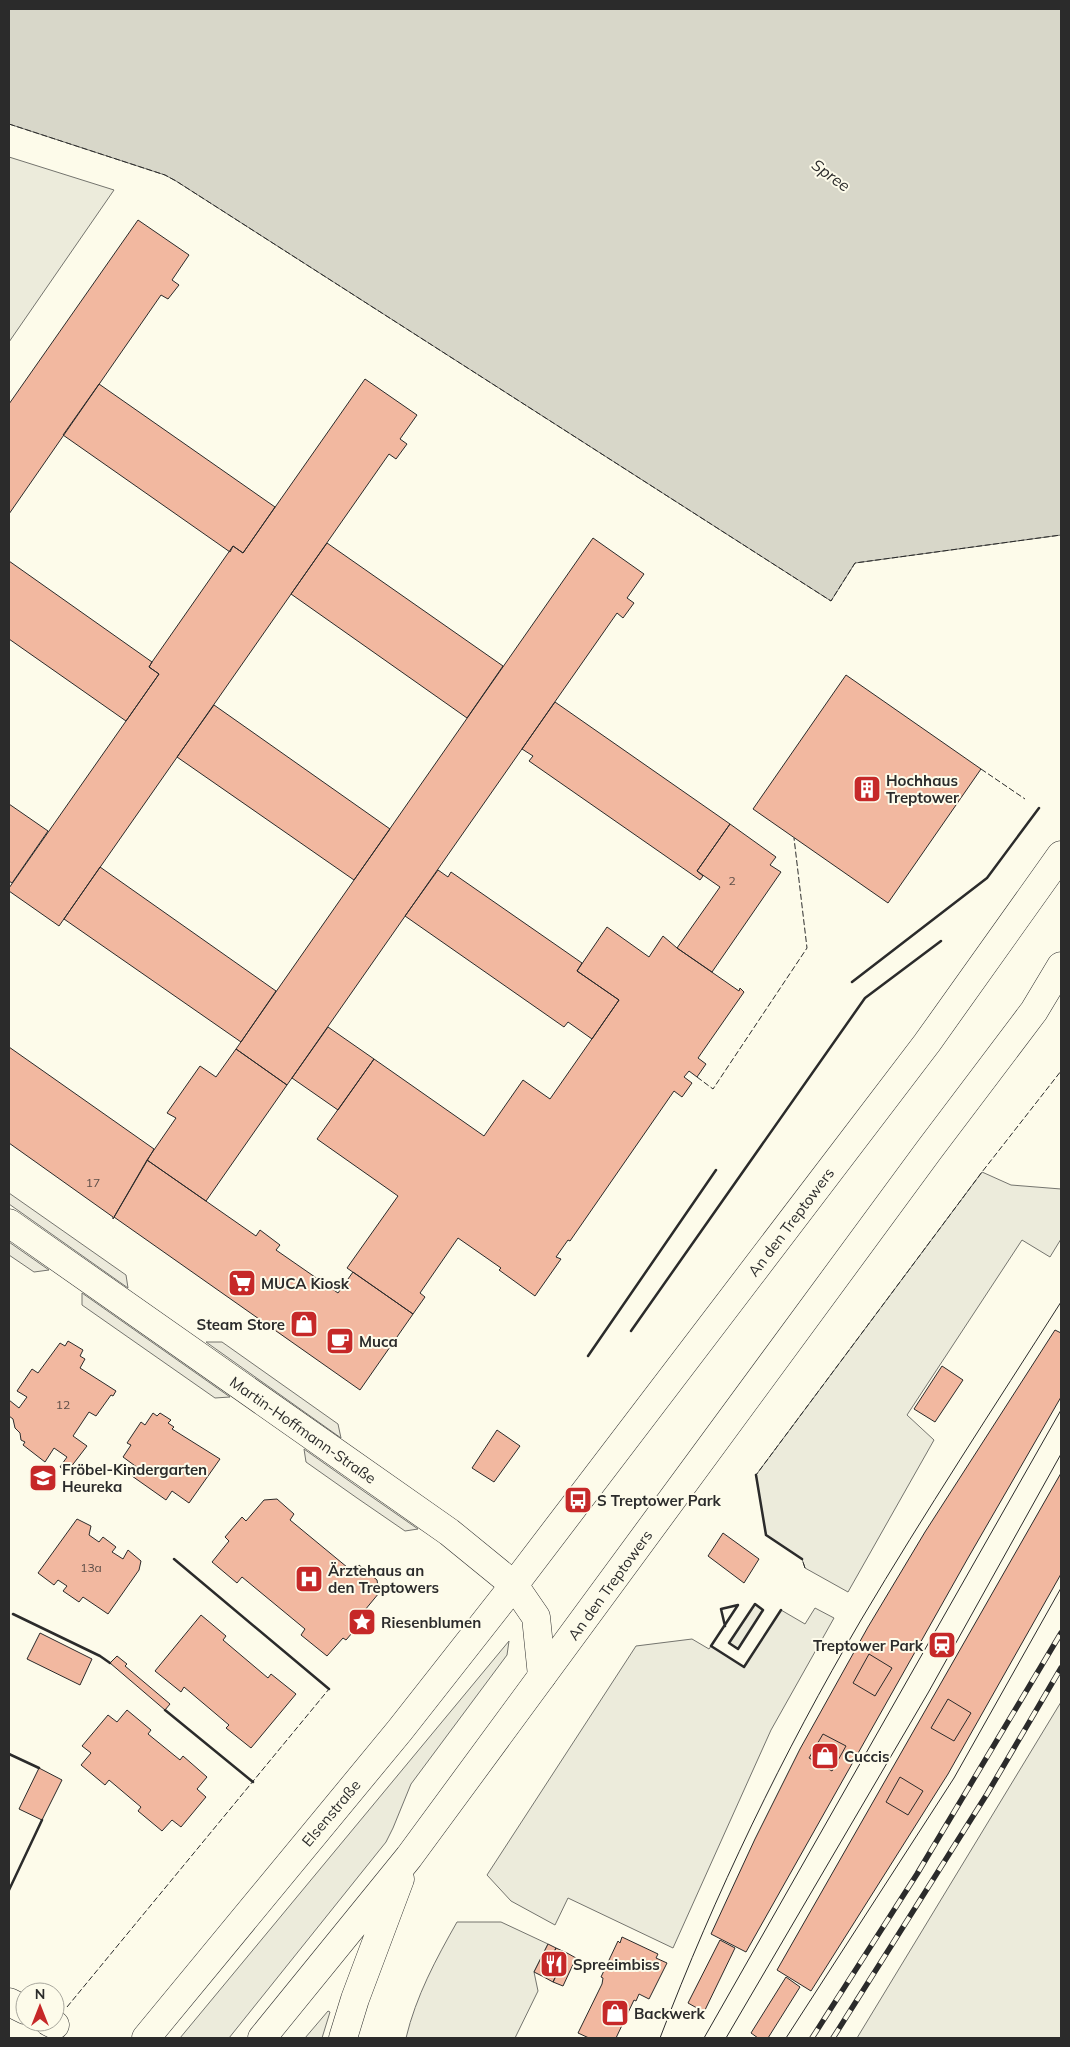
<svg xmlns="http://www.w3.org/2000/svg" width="1070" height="2047" font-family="Mulish,sans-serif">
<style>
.green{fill:#ecebdb;stroke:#74746e}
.parking{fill:#eceadb;stroke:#74746e}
.water{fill:#d8d7c9;stroke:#74746e}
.building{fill:#f2b8a0;stroke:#2b2b2b}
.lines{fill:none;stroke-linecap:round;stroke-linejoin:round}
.minor-casing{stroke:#2b2b2b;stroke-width:29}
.primary-casing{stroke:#2b2b2b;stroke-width:29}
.minor{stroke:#fdfbea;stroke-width:28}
.primary{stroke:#fdfbea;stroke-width:28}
.tram{stroke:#2b2b2b;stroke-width:1}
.rail-casing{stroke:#2b2b2b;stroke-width:5.5}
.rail{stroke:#fdfbea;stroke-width:4;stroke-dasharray:11;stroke-linecap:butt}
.fence{stroke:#2b2b2b;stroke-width:1;stroke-dasharray:6 2.5;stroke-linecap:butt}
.wall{stroke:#2b2b2b;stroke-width:2.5}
.labels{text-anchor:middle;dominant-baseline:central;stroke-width:4;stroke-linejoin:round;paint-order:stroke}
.number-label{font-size:12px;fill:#5d4e48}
.poi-label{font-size:15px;font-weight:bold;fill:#2b2b2b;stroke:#fdfbea;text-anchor:start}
.street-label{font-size:15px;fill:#2b2b2b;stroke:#fdfbea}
.water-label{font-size:16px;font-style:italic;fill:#2b2b2b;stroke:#fdfbea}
</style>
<rect width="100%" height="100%" fill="#fdfbea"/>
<path class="green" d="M9,157L114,190L9,342Z
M982,1172L1011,1185L1061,1189V1239L1050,1257L1022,1240L907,1415L934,1440L848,1592L805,1568L802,1559L766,1535L756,1475Z
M755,1604L763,1610L738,1649L729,1643Z
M815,1608L834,1618L771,1730L673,1948L568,1898L555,1925L511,1901L487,1875L636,1646L692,1639L709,1649L711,1646L744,1667L781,1610L805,1624Z
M509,1641L507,1655L411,1784L393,1828L386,1842L229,2038H180Z
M1061,1702V2038H857Z
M457,1922H501L548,1944L534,1972L538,1991L515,2038H406C416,1996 436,1959 457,1922Z
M328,2011L330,2012L322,2038H305Z"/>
<path class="parking" d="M9,1193L126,1275L128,1288L9,1204Z
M9,1242L49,1270L34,1272L9,1255Z
M82,1293L230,1397L215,1398L82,1305Z
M206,1342H222L338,1424L341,1438Z
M304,1449L362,1490L418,1529L405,1531L357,1498L306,1462Z"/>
<path class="water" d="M9,9H1061V535L855,563L831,601L176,181L165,175L9,124Z"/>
<path class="building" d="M138,220L189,255L172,280L179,285L168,299L161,295L9,514V404Z
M365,379L417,415L400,439L407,444L396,459L389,454L59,926L9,891V888L159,674L149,667L152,662L233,546L243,553Z
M99,384L275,507L243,553L233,546L230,552L63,435Z
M593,538L644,574L627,598L634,603L623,618L617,613L287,1085L236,1049Z
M327,543L503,666L467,718L291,594Z
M9,561L152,662L149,667L159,674L126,721L9,639Z
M846,675L981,769L888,903L753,809Z
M555,702L730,824L697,871L703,876L700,880L529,761L533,756L522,749Z
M214,705L390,829L354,880L177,757Z
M9,804L48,831L12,883L9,881Z
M730,824L776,857L770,865L781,872L712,972L677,948L720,887L697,871Z
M100,867L276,991L241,1042L64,919Z
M438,870L448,877L451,872L582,963L577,971L619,1000L592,1039L568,1022L564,1027L405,916Z
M607,927L649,957L663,936L677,948L739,991L740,988L744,992L698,1058L706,1064L697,1077L689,1071L684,1077L692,1083L682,1097L674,1091L570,1241L568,1240L556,1257L561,1259L535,1296L499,1270L501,1268L458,1238L420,1293L425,1297L413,1314L347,1268L398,1196L317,1139L374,1059L484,1136L523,1080L550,1099L619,1000L577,971Z
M328,1027L374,1059L338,1110L292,1078Z
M9,1047L154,1149L113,1219V1217L9,1143Z
M236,1049L287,1085L206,1201L147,1160L176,1118L167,1113L200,1066L216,1077Z
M147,1160L256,1236L260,1230L280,1245L276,1250L338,1293L353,1272L413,1314L360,1390L114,1217Z
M1055,1330L1061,1333V1397L968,1558L746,1952L711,1934L755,1839L800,1749L868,1627L925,1532Z
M68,1341L83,1350L80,1356L85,1359L80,1368L116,1391L113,1396L111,1395L96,1416L89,1412L73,1436L87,1446L67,1472L60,1467L67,1457L54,1448L45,1462L23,1445L25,1442L21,1440L20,1433L15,1428L13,1419L9,1416V1400L19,1408L27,1397L17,1391L32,1369L38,1373L60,1343L65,1346Z
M942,1366L963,1380L935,1422L914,1409Z
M153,1413L157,1416L160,1413L171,1420L168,1423L174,1427L172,1429L220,1459L189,1503L172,1491L166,1500L132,1476L138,1468L123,1457L131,1445L127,1443L141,1422L145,1425Z
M497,1430L520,1446L494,1482L472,1468Z
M1061,1473V1574L948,1774L811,1991L777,1970Z
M277,1499L294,1514L290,1520L353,1572L359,1565L377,1580L379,1593L360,1616L364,1619L346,1640L343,1638L327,1656L301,1635L305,1629L242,1577L237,1583L212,1562L229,1541L225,1537L242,1517L246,1521L264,1500Z
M77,1519L91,1526L89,1535L99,1542L103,1537L116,1547L112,1552L123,1559L128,1550L141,1561L139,1570L108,1614L83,1597L79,1602L63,1591L67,1586L58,1580L54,1585L38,1573Z
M723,1533L759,1559L744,1583L708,1556Z
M201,1615L226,1636L223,1640L268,1678L271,1674L296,1694L251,1748L226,1728L229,1725L184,1687L181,1692L155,1671Z
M40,1633L92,1659L80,1685L27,1659Z
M869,1654L892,1668L875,1696L853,1683Z
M117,1656L127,1664L125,1666L170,1704L165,1710L110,1663Z
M948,1699L971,1713L954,1741L931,1728Z
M127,1710L151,1730L148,1734L180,1760L183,1756L207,1777L197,1789L206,1797L181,1827L172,1820L162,1831L138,1811L141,1807L109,1780L105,1785L81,1765L91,1753L82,1746L108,1715L117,1722Z
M823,1734L846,1746L832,1771L809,1758Z
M39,1768L62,1780L42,1820L19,1809Z
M900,1777L923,1791L908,1815L886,1802Z
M622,1937L658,1954L656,1958L667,1963L649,1999L639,1994L636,2001L634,2000L616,2038H589L578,2033L602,1984L603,1978L601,1977L618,1941L620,1943Z
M720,1940L735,1948L704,2012L688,2003Z
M548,1944L556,1948L542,1976L534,1972Z
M556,1948L567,1953L553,1982L542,1976Z
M567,1953L576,1958L563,1986L553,1982Z
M786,1977L800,1987L768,2038H758L751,2033Z"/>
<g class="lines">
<defs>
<path id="minor" d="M9,1223L449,1532L514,1585L536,1617L542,1676
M9,2002L25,2010
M49,2022L55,2025"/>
<path id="primary" d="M146,2038L400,1730L514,1585L927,1043L1061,855
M262,2038L409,1857L929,1150L1034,1011L1061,966
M343,2038L355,1999L400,1879"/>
</defs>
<use href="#minor" class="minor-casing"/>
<use href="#primary" class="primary-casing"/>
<use href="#minor" class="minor"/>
<use href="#primary" class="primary"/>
<path class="tram" d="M660,2038C715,1894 783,1753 861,1620C925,1512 994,1407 1061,1302
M704,2038L1061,1410
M726,2038L928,1693L1061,1454
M786,2038L954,1778L1061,1588"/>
<defs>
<path id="rail" d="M812,2038L917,1874L1061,1633
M833,2038L987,1794L1061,1668"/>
</defs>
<use href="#rail" class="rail-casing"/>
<use href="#rail" class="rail"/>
<path class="fence" d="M9,124L165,175L176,181L831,601L855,563L1061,535
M981,769L1025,799
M697,1077L713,1089L807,948L794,838
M805,1568L802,1559L766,1535L756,1475L982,1172L1061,1071
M9,1890L42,1820
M67,2007L329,1689"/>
<path class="wall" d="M852,982L987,878L1039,808
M631,1331L865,998L941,941
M588,1356L716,1170
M756,1475L766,1535L802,1559
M174,1559L329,1689
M755,1604L763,1610L738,1649L729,1643Z
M13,1614L100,1656L110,1663
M725,1626L721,1609L738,1605L711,1646L744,1667L781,1610
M165,1710L253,1782
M9,1754L39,1768
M9,1890L42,1820"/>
</g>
<defs>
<symbol id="building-square" viewBox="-11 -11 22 22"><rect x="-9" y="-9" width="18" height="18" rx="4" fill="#c62828" stroke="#fdfbea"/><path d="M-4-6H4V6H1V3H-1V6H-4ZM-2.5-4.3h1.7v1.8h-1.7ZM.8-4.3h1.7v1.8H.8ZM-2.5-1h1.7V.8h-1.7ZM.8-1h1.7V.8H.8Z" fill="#fff"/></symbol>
<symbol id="supermarket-square" viewBox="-11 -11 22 22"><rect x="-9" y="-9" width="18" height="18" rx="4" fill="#c62828" stroke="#fdfbea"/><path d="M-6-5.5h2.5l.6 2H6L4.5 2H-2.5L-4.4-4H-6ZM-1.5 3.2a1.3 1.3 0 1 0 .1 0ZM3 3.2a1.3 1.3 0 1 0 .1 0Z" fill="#fff"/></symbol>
<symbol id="shop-square" viewBox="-11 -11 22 22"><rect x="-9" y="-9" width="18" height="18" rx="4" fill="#c62828" stroke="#fdfbea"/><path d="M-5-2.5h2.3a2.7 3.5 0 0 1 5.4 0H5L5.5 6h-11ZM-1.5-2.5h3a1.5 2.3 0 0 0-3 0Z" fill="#fff"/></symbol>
<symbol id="cafe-square" viewBox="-11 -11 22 22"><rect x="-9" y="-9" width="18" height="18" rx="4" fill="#c62828" stroke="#fdfbea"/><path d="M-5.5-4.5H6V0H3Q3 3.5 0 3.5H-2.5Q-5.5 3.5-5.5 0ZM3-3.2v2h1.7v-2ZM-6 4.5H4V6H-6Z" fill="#fff"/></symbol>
<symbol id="school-square" viewBox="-11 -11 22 22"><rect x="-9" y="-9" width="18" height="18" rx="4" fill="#c62828" stroke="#fdfbea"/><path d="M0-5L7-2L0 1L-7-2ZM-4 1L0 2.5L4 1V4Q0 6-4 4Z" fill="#fff"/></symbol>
<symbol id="bus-square" viewBox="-11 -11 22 22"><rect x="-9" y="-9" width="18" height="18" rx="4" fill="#c62828" stroke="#fdfbea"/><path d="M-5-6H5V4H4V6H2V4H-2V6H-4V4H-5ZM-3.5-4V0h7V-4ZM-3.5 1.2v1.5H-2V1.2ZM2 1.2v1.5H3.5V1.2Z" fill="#fff"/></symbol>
<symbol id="hospital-square" viewBox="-11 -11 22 22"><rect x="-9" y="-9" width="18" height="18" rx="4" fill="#c62828" stroke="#fdfbea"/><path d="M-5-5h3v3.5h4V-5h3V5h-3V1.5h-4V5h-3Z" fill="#fff"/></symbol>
<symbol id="sight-square" viewBox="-11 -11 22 22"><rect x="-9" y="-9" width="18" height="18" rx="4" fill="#c62828" stroke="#fdfbea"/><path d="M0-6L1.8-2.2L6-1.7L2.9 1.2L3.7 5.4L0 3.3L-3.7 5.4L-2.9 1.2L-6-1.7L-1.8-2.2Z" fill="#fff"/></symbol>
<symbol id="station-square" viewBox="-11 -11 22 22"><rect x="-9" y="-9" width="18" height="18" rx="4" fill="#c62828" stroke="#fdfbea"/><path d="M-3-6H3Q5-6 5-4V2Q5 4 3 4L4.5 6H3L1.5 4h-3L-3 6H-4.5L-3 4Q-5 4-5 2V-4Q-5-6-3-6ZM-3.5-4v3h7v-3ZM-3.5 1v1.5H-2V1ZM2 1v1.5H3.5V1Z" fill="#fff"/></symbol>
<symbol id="restaurant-square" viewBox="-11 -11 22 22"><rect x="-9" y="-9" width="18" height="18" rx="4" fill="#c62828" stroke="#fdfbea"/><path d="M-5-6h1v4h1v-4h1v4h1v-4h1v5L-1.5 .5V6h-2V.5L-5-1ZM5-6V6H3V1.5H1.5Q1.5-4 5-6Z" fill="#fff"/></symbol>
</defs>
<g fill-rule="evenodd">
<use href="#building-square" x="851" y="773" width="32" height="32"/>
<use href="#supermarket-square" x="226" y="1267" width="32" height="32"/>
<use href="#shop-square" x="288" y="1308" width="32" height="32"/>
<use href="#cafe-square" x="324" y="1325" width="32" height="32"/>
<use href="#school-square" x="27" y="1462" width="32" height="32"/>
<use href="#bus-square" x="562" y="1484" width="32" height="32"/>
<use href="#hospital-square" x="293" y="1563" width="32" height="32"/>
<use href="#sight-square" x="346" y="1606" width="32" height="32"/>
<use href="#station-square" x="926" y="1629" width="32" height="32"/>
<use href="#shop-square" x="809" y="1740" width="32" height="32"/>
<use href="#restaurant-square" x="538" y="1948" width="32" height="32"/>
<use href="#shop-square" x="599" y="1997" width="32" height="32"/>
</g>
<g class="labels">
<g class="number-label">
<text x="732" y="880">2</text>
<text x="93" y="1182">17</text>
<text x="63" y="1404">12</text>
<text x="91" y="1567">13a</text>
</g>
<g class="poi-label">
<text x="886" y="780">Hochhaus<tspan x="886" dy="17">Treptower</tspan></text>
<text x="261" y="1283">MUCA Kiosk</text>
<text x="285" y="1324" text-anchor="end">Steam Store</text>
<text x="359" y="1341">Muca</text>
<text x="62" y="1469">Fröbel-Kindergarten<tspan x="62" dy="17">Heureka</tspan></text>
<text x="597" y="1500">S Treptower Park</text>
<text x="328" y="1570">Ärztehaus an<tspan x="328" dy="17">den Treptowers</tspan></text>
<text x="381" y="1622">Riesenblumen</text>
<text x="923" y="1645" text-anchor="end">Treptower Park</text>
<text x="844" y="1756">Cuccis</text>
<text x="573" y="1964">Spreeimbiss</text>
<text x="634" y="2013">Backwerk</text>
</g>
<g class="street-label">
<text transform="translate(791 1222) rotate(-53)">An den Treptowers</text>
<text transform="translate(303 1430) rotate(35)">Martin-Hoffmann-Straße</text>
<text transform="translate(610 1585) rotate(-54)">An den Treptowers</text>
<text transform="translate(331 1813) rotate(-50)">Elsenstraße</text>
</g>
<g class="water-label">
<text transform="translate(831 175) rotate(36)">Spree</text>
</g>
</g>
<rect width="1070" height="2047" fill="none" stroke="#2b2b2b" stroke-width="20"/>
<g transform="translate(40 2007)"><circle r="24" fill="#fdfbea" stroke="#a9a89e"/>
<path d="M0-4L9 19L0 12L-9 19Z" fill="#c62828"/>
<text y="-8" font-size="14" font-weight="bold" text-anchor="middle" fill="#2b2b2b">N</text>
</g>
</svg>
